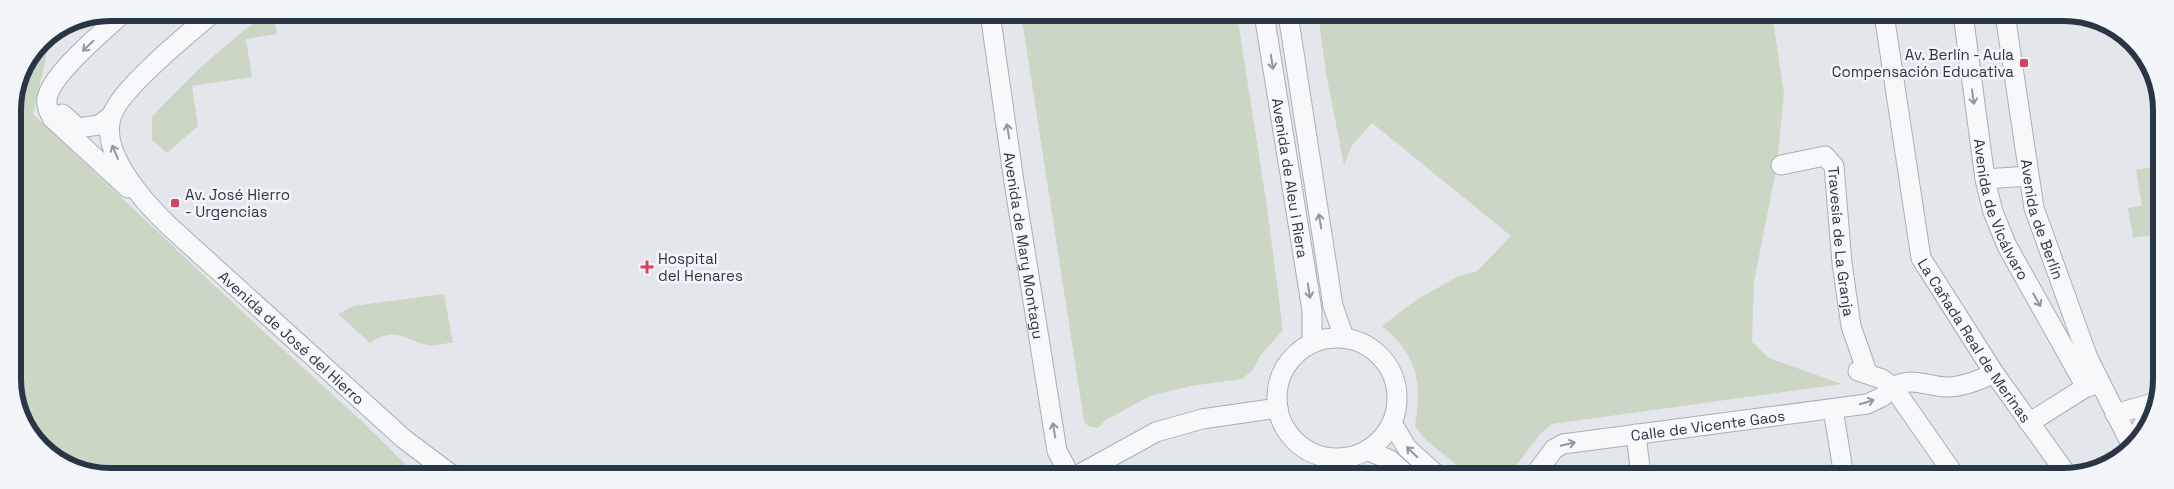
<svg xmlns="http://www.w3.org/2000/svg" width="2174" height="489" font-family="'Space Grotesk',sans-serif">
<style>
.green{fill:#cad7c4}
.water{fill:#9cb8ce}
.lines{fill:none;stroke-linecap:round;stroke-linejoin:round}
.minor-casing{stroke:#a8aeb7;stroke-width:21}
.minor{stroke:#f7f8fa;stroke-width:19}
.oneway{stroke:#9097a0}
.poi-dot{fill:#d84262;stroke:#f3f6f9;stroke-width:2}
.labels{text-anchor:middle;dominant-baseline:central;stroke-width:5;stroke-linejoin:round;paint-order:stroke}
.poi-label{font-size:15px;fill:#2a3646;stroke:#f3f6f9;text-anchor:start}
.street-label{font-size:15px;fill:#2a3646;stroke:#f3f6f9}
.rim{fill:none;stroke:#2a3646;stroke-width:6}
</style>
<rect width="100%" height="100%" fill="#e3e7ec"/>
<path class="green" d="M268,13H273L277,34L246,39L252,77L192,86L198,126L167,153L152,140V117C187,79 225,43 268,13Z
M1021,13L1237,14L1267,207L1283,330L1260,356L1253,370L1242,379L1191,386L1150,396L1106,420L1098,428L1088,426L1084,421Z
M1318,14H1772L1784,93L1777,165L1754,282L1752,342L1769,358L1842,384L1552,424L1541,433L1508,476H1470L1425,439L1415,426C1422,382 1418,356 1382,326L1416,300L1459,276L1477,271L1511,236L1372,123L1352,145L1344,165L1326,73Z
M74,20L48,48L33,114L265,333L366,425L416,475H92L41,448L14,398L13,104L20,73L41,41Z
M2160,166V234L2133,238L2128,208L2142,206L2136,170Z
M444,294L453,343C445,343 436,346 429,345C404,341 397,325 370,343L338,314L353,306Z"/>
<path class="water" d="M1607,465L1608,476H1593L1592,467Z"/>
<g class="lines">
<defs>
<g id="minor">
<path d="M123,13C104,31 50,75 47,99C46,106 49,112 52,118L128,188"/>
<path id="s1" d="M213,13C189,33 121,88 112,115C98,152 145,203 169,226L404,439L452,475"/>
<path id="s2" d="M990,13L1014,182L1057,451L1070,475"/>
<path id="s3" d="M1264,14L1312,310V343"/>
<path d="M1288,14L1333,306L1344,337"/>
<path id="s4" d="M1884,14L1921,258L1994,373L2068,476"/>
<path id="s5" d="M1963,14L1985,179L1993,212L2007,246L2086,387L2100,384"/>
<path id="s6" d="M2005,14L2034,208L2088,358L2132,446"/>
<path d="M62,114L78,128L99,125L111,116"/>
<path id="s7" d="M1781,165L1825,156L1834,166L1842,263L1851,326L1867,372"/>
<path d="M1985,179L2029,176"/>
<circle cx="1337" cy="398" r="60"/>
<path d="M1858,371L1882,379L1893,387C1914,375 1928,388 1950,387C1966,386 1980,380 1994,373"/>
<path d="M1833,409L1844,476"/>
<path d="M2115,414L2157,402"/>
<path d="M1392,423L1407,448L1438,476"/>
<path d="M2029,423L2086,387"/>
<path d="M2141,429L2150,410L2155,406"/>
<path d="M1636,434L1641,476"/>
<path d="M1367,450L1390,460L1408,476"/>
<path d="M1078,475L1156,432L1202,419L1278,408"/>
<path id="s8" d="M1534,476L1554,449L1563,444L1867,404L1882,397L1893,387L1955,476"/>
</g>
</defs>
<use href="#minor" class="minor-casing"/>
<use href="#minor" class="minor"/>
</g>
<defs><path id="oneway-shaft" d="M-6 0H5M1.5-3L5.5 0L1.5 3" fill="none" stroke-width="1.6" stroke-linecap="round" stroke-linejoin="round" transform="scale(1.25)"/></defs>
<g class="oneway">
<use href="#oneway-shaft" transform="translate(88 46) rotate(136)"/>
<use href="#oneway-shaft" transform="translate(1272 62) rotate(81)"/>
<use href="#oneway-shaft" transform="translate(1973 97) rotate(82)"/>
<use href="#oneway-shaft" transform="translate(1008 131) rotate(-99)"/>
<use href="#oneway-shaft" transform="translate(115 152) rotate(-113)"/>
<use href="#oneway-shaft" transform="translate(1320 221) rotate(-99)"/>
<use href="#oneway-shaft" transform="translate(1309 291) rotate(81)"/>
<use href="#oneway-shaft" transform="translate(2037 300) rotate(60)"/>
<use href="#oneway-shaft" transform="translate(1867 402) rotate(-17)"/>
<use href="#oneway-shaft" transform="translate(1054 430) rotate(-99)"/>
<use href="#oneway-shaft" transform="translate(1568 444) rotate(-13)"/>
<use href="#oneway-shaft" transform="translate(1412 452) rotate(-136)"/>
</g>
<g class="poi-dot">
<rect x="2019" y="58" width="10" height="10" rx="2.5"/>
<rect x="170" y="198" width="10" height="10" rx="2.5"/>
<path d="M644.5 259.5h5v5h5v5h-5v5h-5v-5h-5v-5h5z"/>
</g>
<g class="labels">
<g class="poi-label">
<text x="2014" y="54" text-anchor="end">Av. Berlín - Aula<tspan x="2014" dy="17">Compensación Educativa</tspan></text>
<text x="185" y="194">Av. José Hierro<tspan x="185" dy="17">- Urgencias</tspan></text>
<text x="658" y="258">Hospital<tspan x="658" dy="17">del Henares</tspan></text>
</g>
<g class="street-label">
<text stroke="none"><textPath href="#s3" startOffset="166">Avenida de Aleu i Riera</textPath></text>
<text stroke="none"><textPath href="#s5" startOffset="200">Avenida de Vicálvaro</textPath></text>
<text stroke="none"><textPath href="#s6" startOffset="209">Avenida de Berlín</textPath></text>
<text stroke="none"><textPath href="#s7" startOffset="134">Travesía de La Granja</textPath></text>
<text stroke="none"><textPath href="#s2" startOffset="235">Avenida de Mary Montagu</textPath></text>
<text stroke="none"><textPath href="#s1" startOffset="441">Avenida de José del Hierro</textPath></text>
<text stroke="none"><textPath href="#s4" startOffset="345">La Cañada Real de Merinas</textPath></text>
<text stroke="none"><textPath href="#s8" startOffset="190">Calle de Vicente Gaos</textPath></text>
</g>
</g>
<path d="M0 0H2174V489H0ZM110 21H2064A89 89 0 0 1 2153 110V379A89 89 0 0 1 2064 468H110A89 89 0 0 1 21 379V110A89 89 0 0 1 110 21Z" fill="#f3f6f9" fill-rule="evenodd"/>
<path class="rim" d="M110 21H2064A89 89 0 0 1 2153 110V379A89 89 0 0 1 2064 468H110A89 89 0 0 1 21 379V110A89 89 0 0 1 110 21Z"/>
</svg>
